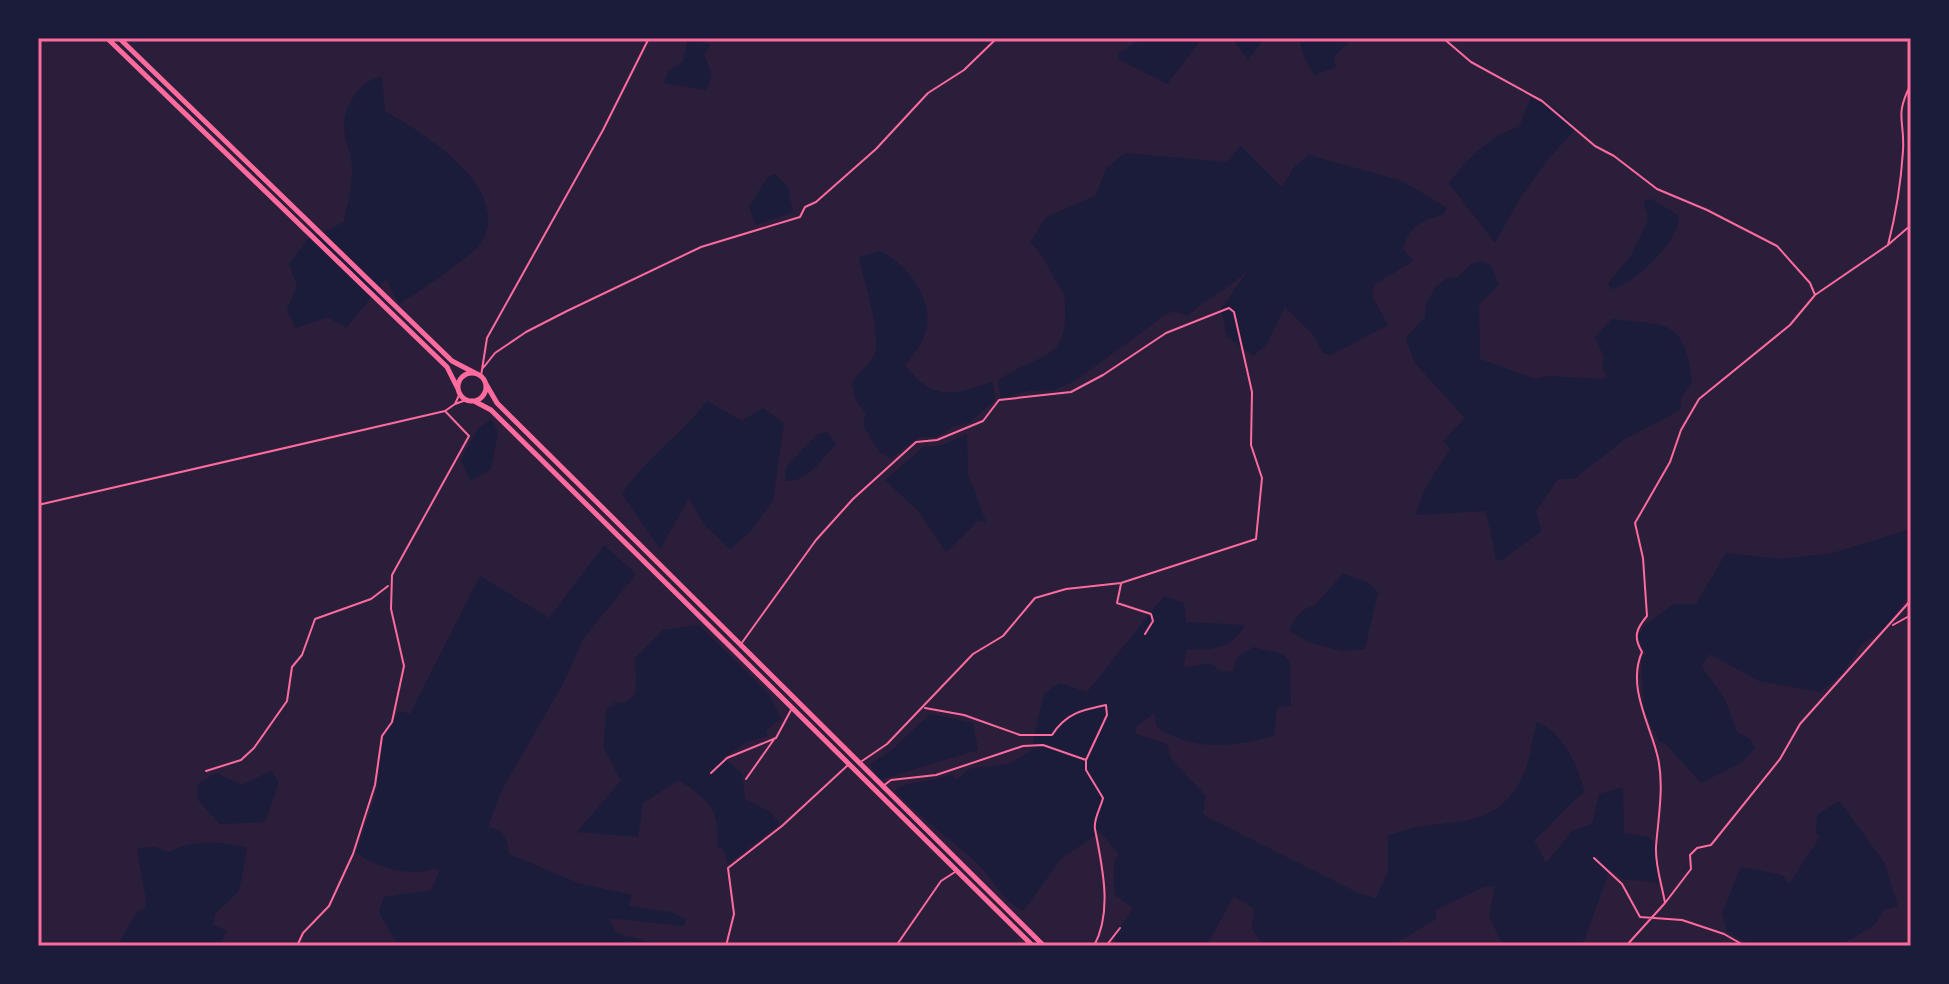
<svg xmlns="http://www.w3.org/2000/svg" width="1949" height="984" font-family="'DM Sans',sans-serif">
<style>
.green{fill:#2a1e3b;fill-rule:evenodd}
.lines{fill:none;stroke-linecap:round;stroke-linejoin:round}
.minor{stroke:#ff6b9d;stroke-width:2}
.trunk{stroke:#ff6b9d;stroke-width:5}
.neatline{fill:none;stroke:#ff6b9d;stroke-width:3}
</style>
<rect width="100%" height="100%" fill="#1b1b3a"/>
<path class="green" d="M38,38H688L683,61L668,71L664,83L705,90C717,74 709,70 704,54L711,45L695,38H1142L1117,54L1118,59L1167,84L1202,38H1232L1248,60L1265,38H1299L1304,57L1314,75L1336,67L1334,57L1353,38H1911V529L1833,553L1780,559L1726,553L1696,604H1674L1645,625L1638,637L1646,654L1641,660L1644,711L1659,741L1666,744L1701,783L1742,762L1755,748L1750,739L1737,732L1724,697L1701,666L1710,654L1759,681L1820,692L1842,674L1862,644L1884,629L1911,593V944L1839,946L1873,926L1885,909L1898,906L1884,862L1839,801L1817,815L1816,833L1820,837L1789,884L1782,875L1741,867L1722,913L1727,931L1751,946H1582L1610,869L1623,879L1659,883L1655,843L1648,837L1624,833L1623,787L1599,794L1592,824L1572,831L1546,863L1534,840C1553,825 1564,807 1585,792C1576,764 1565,734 1537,722C1532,737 1531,756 1525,771C1496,840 1443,812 1388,836V872L1376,898L1360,894L1207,817L1203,813L1206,796L1171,759L1167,744L1136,734V727L1155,713L1156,726C1191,752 1235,747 1274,736L1277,707L1291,706L1290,661L1282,654L1253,647L1237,658L1233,671L1222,672L1209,663L1183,668L1187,649C1212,651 1233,648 1245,625L1186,622L1184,603L1164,596L1087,692L1059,683L1044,694L1031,751L1011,763L969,769L956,780L952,774C936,782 902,781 895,791C919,816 945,835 971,858C989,873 1003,901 1023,911L1061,859L1100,832L1119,854L1114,861V894L1133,908L1115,935L1116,946H665L616,933L609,918L683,926L686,919L671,912L629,906L632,895L578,883L509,854C507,837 506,831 488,827L501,791L563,684L583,639L636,574L604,545L549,618L480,576L410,714L399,711L383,738L376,794L356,852C371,865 400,873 420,872C429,871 431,867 440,870L431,890L384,897L379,912L398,946H219L227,931L213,925L215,914L239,891L247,848C223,841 192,839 169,852L154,847L137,848L147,906L136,914L117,946H38ZM382,77L385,111C422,133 513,187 482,242C475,254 414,295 399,304L386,279L346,328L328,317L296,328L287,310L297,286L289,264L307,240L344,222C347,205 353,184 352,166C351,153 345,141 344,128C343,107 360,79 382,77ZM1531,97C1546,104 1570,113 1574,131L1549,158L1521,196L1495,243L1449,183C1466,160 1492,134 1519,127ZM1241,146L1282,187L1294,167L1309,155L1402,181L1447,208L1443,215C1421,219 1409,227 1403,249L1413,261L1374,285L1372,296L1388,325L1331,355L1323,353L1312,333L1285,307L1266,345L1253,356L1227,336L1221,309L1249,269C1230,289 1207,297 1188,316L1173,311L1165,315L1075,381L1053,390L1028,391L1001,399L998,381C1042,349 1072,366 1064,293C1052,279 1044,252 1030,243L1046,217L1095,196L1107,168L1125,153L1226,162ZM775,174L788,187L793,212L756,225L749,207L768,177ZM1651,199L1679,216C1681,240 1633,285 1611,289L1608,283L1631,256L1648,220L1644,201ZM880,251C910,266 939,305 923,339C919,348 911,357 905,365C934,402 951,395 993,382L995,400L970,422L954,426L936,437H919L891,458L879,452L863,424L866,413L856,401L852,384C856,373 865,369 872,359C885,341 863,279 859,257ZM1480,261L1490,265L1499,284L1479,305L1480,359L1535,379L1548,376L1602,379L1607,376L1602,368L1604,357L1595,337L1612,319C1663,326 1684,315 1692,381L1682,396L1680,410L1625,439L1574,479H1558L1536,511L1541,531L1500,561L1496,559L1486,511L1415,515L1426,487L1450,449L1443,441L1465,418L1414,362L1406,338L1425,317L1426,303L1436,287L1446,279L1458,277L1471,264ZM707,401L742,421L763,408L784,423L773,500L751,531L730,549L704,524L689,498L660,549L622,494C643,461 682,434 707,401ZM492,419L498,433L491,469L470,481L461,460L477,430ZM827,432L836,444C822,459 807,483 785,481L786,467L817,435ZM967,434L968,474L986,522L978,521L946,552L918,511L885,480L923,447L943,445ZM1343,574L1367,582L1378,592L1365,649L1343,651L1310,643L1289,630C1294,620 1301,608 1314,606ZM699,625L768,693L781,718L766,731L767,736L746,742L723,758L742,773L745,799L770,812L780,824L728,864L723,849L718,847C718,806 711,802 679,780L643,803L638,837L577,832L621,781L604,748L606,710L616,702L626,703L636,693L635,658L663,630ZM930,714L973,723L978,750L879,780L870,764L892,750ZM271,771L279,782L265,822L220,824L198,800L197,785L216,773L242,785Z
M1495,886L1489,916L1503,946H1391L1436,919L1435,910L1484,887Z
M1234,896L1254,909L1252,929L1264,946H1206Z"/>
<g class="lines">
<path class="minor" d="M1443,38L1471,62L1542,101L1595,146L1614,156L1657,189L1707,210L1777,246L1810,283L1815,295L1790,325L1699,399L1681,430L1670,462L1635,523L1643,558L1647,616C1636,629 1633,637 1642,652C1627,686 1649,722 1657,754C1665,783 1658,819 1656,847C1655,865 1662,885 1665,903L1626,946
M1889,244L1911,225
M1815,295L1888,245C1896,214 1901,182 1903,151C1905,119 1894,117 1911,84
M483,368L495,353L526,332L567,311L701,247L800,217L805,207L816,202L876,149L928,93L964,70L997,38
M481,376L487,338L603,130L649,38
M460,393L455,404L466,400
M38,505L445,411L455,404
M1121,584L1117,603L1151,614L1153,621L1145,634
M1893,625L1911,615
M741,644L816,540L853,499L916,442L937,440L983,421L999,400L1071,392L1103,375L1166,333L1229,308L1234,312L1252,392L1251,445L1262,478L1256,539L1121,583L1066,589L1035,598L1003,636L973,654L887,744L862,761
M925,708L964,715L1020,735H1052C1066,713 1082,710 1106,705L1107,715L1086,760
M206,771L241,760L254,748L287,701L292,667L302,655L315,619L371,599L388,586
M711,773L727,758L776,738L791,710
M746,779L775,738
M883,786L891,780L936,775L1023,746L1043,745L1086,760V770L1103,798C1101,807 1093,820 1095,829C1102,866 1113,911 1094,946
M1594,858L1622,884L1640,917L1682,920L1724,934L1745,946
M1665,903L1691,869L1690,855L1697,848L1711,845L1780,759L1800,724L1911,600
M297,946L303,933L329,906L353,854L375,785L382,736L392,722L404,666L391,609L392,575L469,436L445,411
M726,946L734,914L728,868L782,826L848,765
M896,946L941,881L955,872
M1106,946L1120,928"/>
<path class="trunk" d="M107,38L447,367L458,389
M119,38L452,361L477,374
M458 387a14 14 0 1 1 28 0a14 14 0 1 1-28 0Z
M486,384L497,403L1044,946
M474,401L491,410L1033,946"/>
</g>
<rect width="1949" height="984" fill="none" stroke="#1b1b3a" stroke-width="80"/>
<rect x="40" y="40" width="1869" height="904" class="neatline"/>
</svg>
